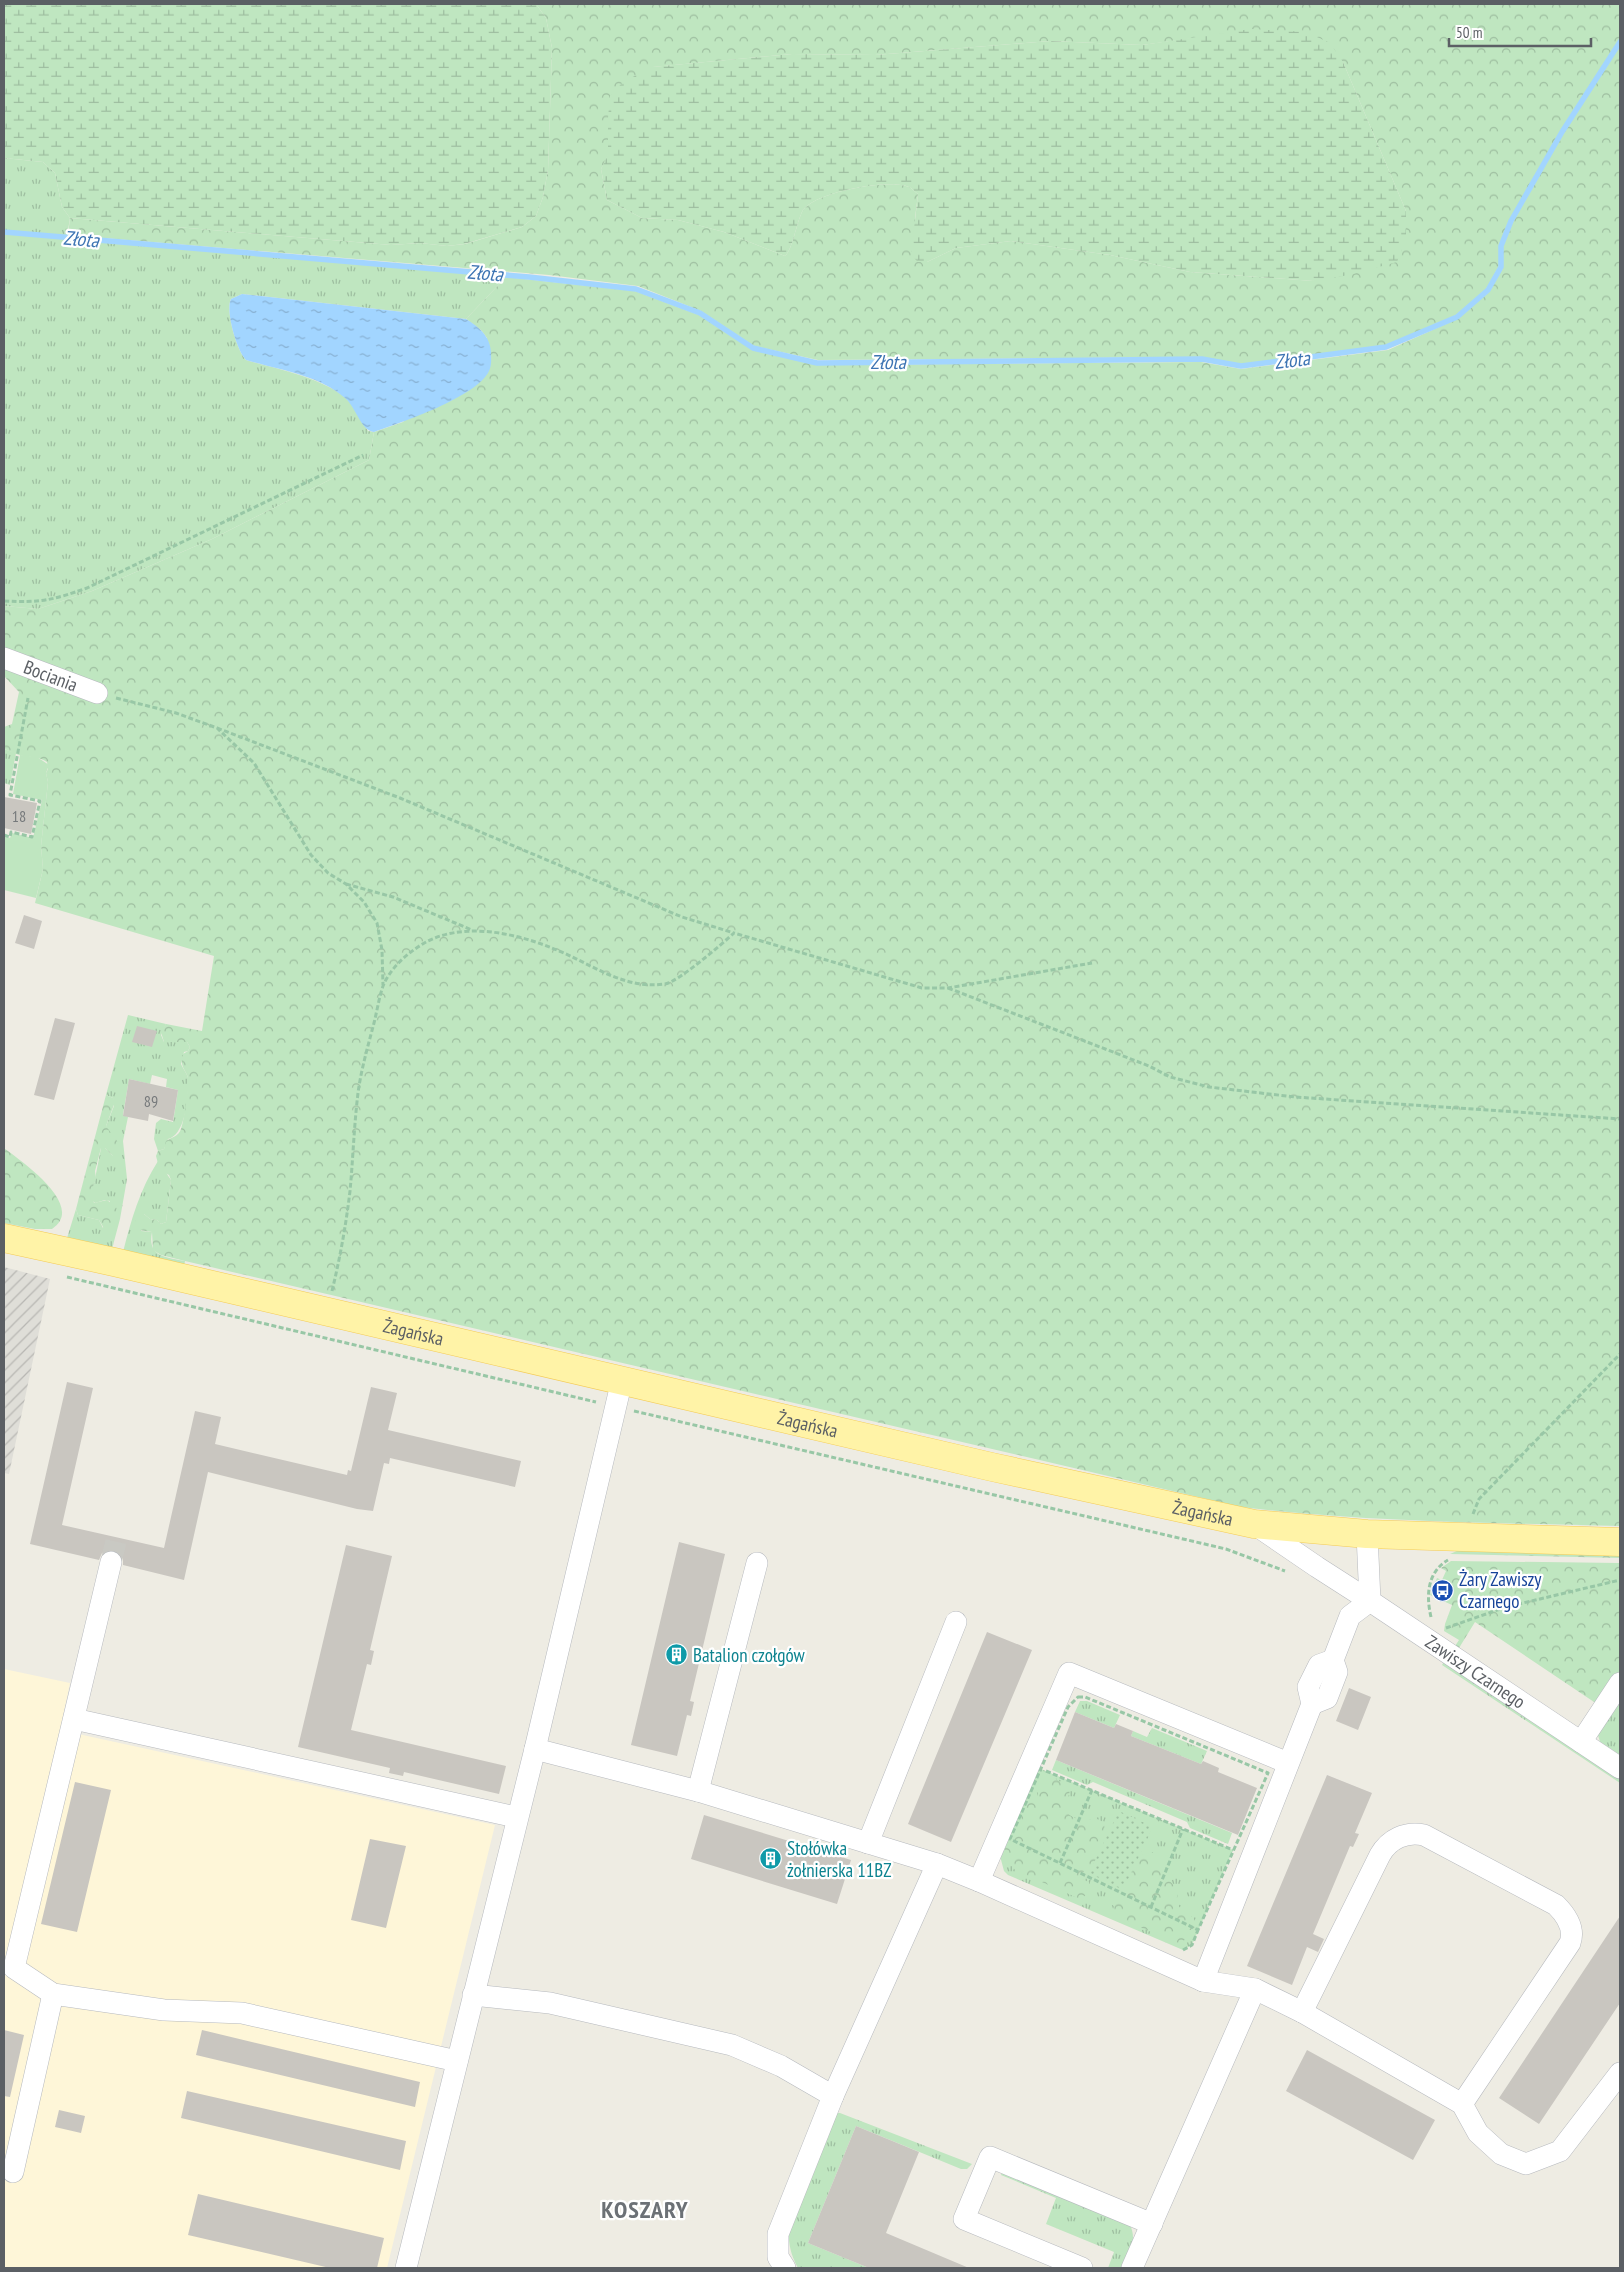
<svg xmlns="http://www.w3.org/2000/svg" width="1624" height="2272" font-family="'PT Sans Narrow',sans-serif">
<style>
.commercial{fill:#fef6d8}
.industrial{fill:url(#industrial-furrows)}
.grass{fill:url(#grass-tufts)}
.forest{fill:url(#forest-crowns);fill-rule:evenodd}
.wetland{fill:url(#wetland-marsh)}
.park{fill:url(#park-dots)}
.garden{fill:#bfe6c0}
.water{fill:url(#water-ripples)}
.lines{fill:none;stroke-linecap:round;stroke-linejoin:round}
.stream{stroke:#a2d5ff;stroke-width:5.5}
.building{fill:#c9c6c0}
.minor-tunnel{stroke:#c9c9c3;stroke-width:21;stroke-dasharray:21 11;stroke-linecap:butt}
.minor-casing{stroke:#b6b9be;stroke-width:22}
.major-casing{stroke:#f4cb57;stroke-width:29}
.path{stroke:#98c7a6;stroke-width:3;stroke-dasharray:5 2.5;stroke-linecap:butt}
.minor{stroke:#fff;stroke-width:21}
.major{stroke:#fff3a7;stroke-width:28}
.labels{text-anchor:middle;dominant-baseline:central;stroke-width:4.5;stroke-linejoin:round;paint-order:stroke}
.number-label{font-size:16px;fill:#76797b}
.street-label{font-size:19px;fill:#5b5f64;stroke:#fff}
.transit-label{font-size:19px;fill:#164399;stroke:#fff;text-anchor:start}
.culture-label{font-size:19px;fill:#0d838f;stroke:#fff;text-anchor:start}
.water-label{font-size:20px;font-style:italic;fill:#3d74b3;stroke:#fff}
.district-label{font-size:24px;font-weight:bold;letter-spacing:1px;fill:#6c7176;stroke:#fff}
</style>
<defs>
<pattern id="industrial-furrows" width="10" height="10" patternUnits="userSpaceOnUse" patternTransform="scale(1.25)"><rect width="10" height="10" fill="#dfded8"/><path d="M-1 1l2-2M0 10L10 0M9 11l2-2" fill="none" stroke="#b8b7b3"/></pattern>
<pattern id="grass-tufts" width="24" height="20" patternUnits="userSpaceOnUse" patternTransform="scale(1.25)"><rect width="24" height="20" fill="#bfe6c0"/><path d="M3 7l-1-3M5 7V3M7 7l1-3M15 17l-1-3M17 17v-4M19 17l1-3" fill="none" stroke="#9ebea0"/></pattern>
<pattern id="forest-crowns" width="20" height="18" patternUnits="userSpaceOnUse" patternTransform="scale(1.25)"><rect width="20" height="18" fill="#bfe6c0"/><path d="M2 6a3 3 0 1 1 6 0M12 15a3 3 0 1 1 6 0" fill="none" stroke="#9ebea0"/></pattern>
<pattern id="wetland-marsh" width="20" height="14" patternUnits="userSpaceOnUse" patternTransform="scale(1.25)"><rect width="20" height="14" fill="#bfe6c0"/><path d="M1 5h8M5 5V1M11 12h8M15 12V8" fill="none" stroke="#9ebea0"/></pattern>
<pattern id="park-dots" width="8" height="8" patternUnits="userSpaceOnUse" patternTransform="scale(1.25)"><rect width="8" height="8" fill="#bfe6c0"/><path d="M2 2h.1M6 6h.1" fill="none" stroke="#9ebea0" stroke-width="1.8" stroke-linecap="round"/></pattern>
<pattern id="water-ripples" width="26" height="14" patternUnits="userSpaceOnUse" patternTransform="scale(1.25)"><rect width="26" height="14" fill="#a2d5ff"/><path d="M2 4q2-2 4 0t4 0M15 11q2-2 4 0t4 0" fill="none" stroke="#87b0d2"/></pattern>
</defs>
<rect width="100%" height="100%" fill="#eeece3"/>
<path class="commercial" d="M4,1669L70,1683L60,1730L495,1825L387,2268H4Z"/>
<path class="industrial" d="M4,1267L50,1279L9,1474L4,1473Z"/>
<path class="grass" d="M4,158L43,162L55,173L62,207L70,218L67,236L4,230Z
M4,234L506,277L466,319L242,294L231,299C225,311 237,351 246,360C279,370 334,379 355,408C360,415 364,424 368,431L374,432L369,460L212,539L92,591L38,609L4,606Z
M4,749L16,753L10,785L4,783Z
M128,1015L166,1024L161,1035L164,1042H187L190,1047L188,1051L184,1052L181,1064C183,1069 187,1073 188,1078C189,1094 186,1135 168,1139L164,1149L158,1151L154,1139L156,1123L161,1119L173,1122L178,1090L166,1087L167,1079L152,1075L150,1084L129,1079L123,1115L128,1117L123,1141L127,1179L120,1219L112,1249L67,1238L76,1209L78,1215L99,1220L103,1228L110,1201L105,1200L95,1203L88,1196L91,1187L94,1184L101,1148H105L113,1156L106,1126L114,1106L113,1098L106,1095Z
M158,1161L171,1180L166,1222L161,1224L157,1220L150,1219L144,1214L141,1231L152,1232C147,1257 166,1257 185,1261L184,1266L123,1252C131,1220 140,1189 158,1161Z
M1445,1660L1620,1778V1783L1442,1665Z
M1080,1701H1087L1120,1715L1114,1728L1075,1712Z
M1620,1701V1755L1600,1742L1598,1735Z
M1152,1728L1207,1751L1201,1764L1131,1736L1133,1731L1147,1737Z
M1056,1760L1232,1833L1228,1844L1190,1828L1187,1822L1093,1782L1087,1785L1052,1770Z
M1034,1766L1233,1850L1192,1945L1183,1950L1008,1875L1004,1871L1000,1856Z
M836,2113H840L972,2164L967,2169H961L856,2126L808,2243L869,2268H798C789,2252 788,2240 789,2222Z
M1002,2172L1129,2223C1138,2239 1130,2252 1123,2268H1108L1114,2252L1046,2224L1056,2198L1001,2175Z"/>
<path class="forest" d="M536,4H1620V39L1560,133L1510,219L1499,246V266L1486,289L1456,315L1386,346L1241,365L1203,357L818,360L754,346L701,311L638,286L549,275L68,235L70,218L391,245L420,243L447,246L465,244L522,227L536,216L543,197L548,170L552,48L546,18ZM1254,30L1343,62L1406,211L1313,281L1190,272L1110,255L1011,241L956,248L927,262H918L915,218L918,194C915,192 912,188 909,187C890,178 815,192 803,210C796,223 793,249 785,256L724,232L678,220L642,218L607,200L601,169L653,67L792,54L875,55L1050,41L1142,45Z
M1620,44V1526C1494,1523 1367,1522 1241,1507L185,1261L161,1255L153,1250L152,1232L139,1230L135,1219L138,1215L144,1214L150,1219L157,1220L161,1224L166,1222L171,1180L169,1175L160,1171L156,1156L158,1151L164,1149L166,1141C172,1137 178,1137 181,1129C184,1122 190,1081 187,1075C183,1067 180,1064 183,1054L188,1051L190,1047L187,1042H164L161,1032L166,1024L202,1031L214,956L35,903L43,869L41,846L48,782L46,773L48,769L47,762C39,757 32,757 23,756C17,755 10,751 4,749V727L12,724L19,692L4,676V606L38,609L92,591L212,539L369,460L374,432L403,422L487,338L481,330L466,319L506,277L635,291L699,315L751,349L818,365L1201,362L1241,369L1388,350L1457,319L1489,292L1503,268V246L1513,222L1564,132Z
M106,1095L113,1098L115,1102L106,1126C113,1137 126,1144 113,1156L105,1148H101L95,1171L96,1179L89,1196L93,1199L94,1203L107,1200L116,1207C120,1217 119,1228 109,1232L105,1230L99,1220L78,1215L76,1209Z
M4,1148C21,1161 87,1206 52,1229H35L4,1223Z
M1459,1550L1620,1551V1558L1450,1554Z
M1451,1561L1620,1563V1671L1597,1704L1475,1622L1459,1648L1455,1646L1459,1640L1444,1631L1445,1624L1452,1605L1430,1595L1437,1578L1442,1580L1446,1571L1441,1568Z
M1042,1775L1056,1779L1070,1788C1070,1797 1064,1802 1065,1811C1078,1823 1083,1819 1098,1819L1104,1823L1106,1844L1095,1871L1086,1869L1080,1876L1081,1879L1089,1882V1893L1080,1899L1015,1870C1009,1863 1005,1853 1004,1844L1026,1797L1035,1800L1038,1797L1037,1778Z
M1152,1852C1160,1856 1170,1871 1169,1880L1178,1889C1179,1895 1175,1899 1178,1905C1183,1914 1202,1916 1193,1930H1188V1937L1181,1943L1173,1942L1118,1917L1117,1914L1112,1912L1114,1906L1107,1902L1116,1892L1119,1883L1125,1880L1129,1882C1134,1870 1133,1853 1152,1852Z"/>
<path class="wetland" d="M4,4H536L546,18L552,48L548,170L543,197L536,216L522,227L464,244L447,246L420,243L391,245L70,218L62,207L55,173L43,162L4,158Z
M1251,29L1306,32L1330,43L1343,62L1406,211V239L1397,262L1349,275L1313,281L1190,272L1110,255L1011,241L956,248L927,262H918L911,255L918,194C915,192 912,188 909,187C890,178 815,192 803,210C796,223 793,249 785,256L724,232L678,220L642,218L607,200L601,169L608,154V118L610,96L623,82L652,67L792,54L875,55L1050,41L1142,45Z"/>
<path class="park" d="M1119,1811L1153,1827L1123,1890L1089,1873Z"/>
<path class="garden" d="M20,755L37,757L49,765L46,773L48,782L41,846L43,869L36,898L4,890V836L10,838L12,833L33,838L42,800L13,794Z"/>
<path class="water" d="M242,294L466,319C479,327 490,336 491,352C491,358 492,365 489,371C477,397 400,423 374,432C361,431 356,407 345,398C319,375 279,370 246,360C237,351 225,311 231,299Z"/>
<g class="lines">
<path class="stream" d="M4,232L529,277L636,289L700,313L753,348L817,363L1202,359L1241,366L1386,347L1457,317L1488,290L1501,267V246L1511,221L1562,132L1620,42"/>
</g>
<path class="building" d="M4,797L37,803L31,834L4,828Z
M24,915L42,921L34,949L15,943Z
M55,1018L75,1023L54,1100L34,1095Z
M137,1026L157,1031L152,1047L132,1042Z
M129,1079L178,1090L173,1121L149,1114L148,1121L123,1116Z
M67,1382L93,1388L62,1525L164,1548L195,1411L221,1417L215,1444L347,1475L348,1470L351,1471L371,1387L397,1393L388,1430L521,1461L515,1487L390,1458L389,1464L384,1463L373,1511L357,1509L208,1472L184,1580L123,1565V1559L120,1553L113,1550L102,1553L99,1560L30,1544Z
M679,1542L725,1554L690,1701L694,1702L691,1716L687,1715L677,1756L631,1745Z
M346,1545L392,1556L370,1650L374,1651L371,1665L367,1664L351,1730L506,1766L499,1794L404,1772L403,1776L389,1773L390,1768L298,1747Z
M987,1632L1032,1650L951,1842L908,1824Z
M1349,1688L1371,1697L1358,1730L1336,1721Z
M1075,1712L1114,1728L1116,1724L1133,1731L1131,1736L1201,1764L1203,1761L1219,1768L1218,1772L1257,1788L1238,1835L1056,1760Z
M1327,1775L1372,1793L1355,1833L1359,1834L1353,1847L1350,1846L1313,1934L1324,1939L1318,1952L1307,1947L1292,1985L1247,1966Z
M75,1782L111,1790L77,1932L41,1924Z
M704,1815L851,1860L837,1904L691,1859Z
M370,1839L406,1846L386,1928L351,1920Z
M1620,1916V2003L1539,2124L1499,2098Z
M4,2030L24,2035L10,2097L4,2096Z
M202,2030L420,2082L415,2107L196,2055Z
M1307,2050L1435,2120L1413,2160L1286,2091Z
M187,2091L406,2141L400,2170L181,2118Z
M59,2110L85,2116L81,2133L55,2127Z
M856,2126L919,2152L886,2233L969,2268H869L808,2243Z
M198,2194L384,2238L377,2268H330L188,2235Z"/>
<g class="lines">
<path class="minor-tunnel" d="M111,1562L117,1537"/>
<defs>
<g id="minor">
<path id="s1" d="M4,658L97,693"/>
<path d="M1254,1524L1317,1567L1370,1601L1350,1616L1333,1660L1337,1672L1327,1698L1312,1704"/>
<path id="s2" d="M1367,1534L1370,1601L1620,1768"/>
<path d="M111,1562L14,1968L53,1994L164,2010L242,2013L457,2061"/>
<path d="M74,1719L516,1817"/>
<path d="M1581,1742L1620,1683"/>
<path d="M535,1749L698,1791L937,1864L979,1881"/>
<path d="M1288,1763L1069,1673L979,1881L1203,1981L1255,1989L1302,2012L1462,2104L1478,2133L1501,2154L1526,2164L1560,2151L1620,2073"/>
<path d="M698,1791L757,1563"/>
<path d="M868,1843L956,1622"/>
<path d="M1203,1981L1312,1704L1308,1687L1319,1665L1333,1660"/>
<path d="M473,1995L550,2003L732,2045L781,2066L833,2096"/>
<path d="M1302,2012L1380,1855C1389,1839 1406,1831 1424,1835L1556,1905C1566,1915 1575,1929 1570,1943L1462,2104"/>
<path d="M13,2172L53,1994"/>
<path d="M406,2268L535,1749L622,1380"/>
<path d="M785,2268L778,2257V2234L833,2096L937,1864"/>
<path d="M1082,2268L964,2219L990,2157L1152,2224"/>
<path d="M1132,2268L1255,1989"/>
</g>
<g id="major">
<path id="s3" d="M4,1238L114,1262L992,1467L1254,1524L1367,1534L1620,1542"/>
</g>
</defs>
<use href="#minor" class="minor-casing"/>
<use href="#major" class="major-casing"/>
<path class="path" d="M4,601C41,603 53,600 87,588L363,455
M116,698L176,713L217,728L254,763L311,855L328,873L346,884L364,902L377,923L382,950L383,985
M217,728L400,798L682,917L734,933
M4,835L10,837L11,832L32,837L40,801L10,795L28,698
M346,884L393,897L472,930
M948,988L1149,1066L1170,1077L1209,1087L1295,1097L1620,1119
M67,1277L596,1402
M332,1291C340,1258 346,1225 350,1191C353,1159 354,1126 358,1093C361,1070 368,1046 374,1023C377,1011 379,998 383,986C390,969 405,955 421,945C459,921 512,932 552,948C589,962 622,990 665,984C678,982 722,944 734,933L922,988H948L1092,963
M634,1411L1226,1549L1285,1571
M1473,1514L1479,1499L1620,1354
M1431,1617C1426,1596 1427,1572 1448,1560
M1446,1628L1506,1607L1620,1580
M1078,1697H1085L1268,1773L1198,1930L1010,1839L1068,1707Z
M1046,1771L1233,1850
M1060,1863L1092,1790
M1151,1907L1183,1829
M1183,1950L1192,1945L1198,1930"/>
<use href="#minor" class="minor"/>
<use href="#major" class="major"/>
</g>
<defs>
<symbol id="bus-disc" viewBox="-11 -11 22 22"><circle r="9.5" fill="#1a4fb4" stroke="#fff"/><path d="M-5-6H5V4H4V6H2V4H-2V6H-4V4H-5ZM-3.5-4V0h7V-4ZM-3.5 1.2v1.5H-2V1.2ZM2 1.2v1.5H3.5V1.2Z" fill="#fff"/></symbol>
<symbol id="building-disc" viewBox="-11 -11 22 22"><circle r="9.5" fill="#0f9aa8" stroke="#fff"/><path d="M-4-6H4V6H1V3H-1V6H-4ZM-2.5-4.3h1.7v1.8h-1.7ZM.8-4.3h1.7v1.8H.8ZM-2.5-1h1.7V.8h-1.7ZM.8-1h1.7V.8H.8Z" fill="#fff"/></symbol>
</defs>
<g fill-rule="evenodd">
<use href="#bus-disc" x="1430" y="1578" width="25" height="25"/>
<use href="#building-disc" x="664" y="1642" width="25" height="25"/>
<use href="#building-disc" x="758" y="1846" width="25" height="25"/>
</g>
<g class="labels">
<g class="number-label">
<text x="19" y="816">18</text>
<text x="151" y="1101">89</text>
</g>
<g class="street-label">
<text stroke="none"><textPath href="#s1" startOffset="50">Bociania</textPath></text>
<text stroke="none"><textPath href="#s3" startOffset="420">Żagańska</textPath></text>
<text stroke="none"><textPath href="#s3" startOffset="825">Żagańska</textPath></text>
<text stroke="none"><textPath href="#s3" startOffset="1230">Żagańska</textPath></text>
<text stroke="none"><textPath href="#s2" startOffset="194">Zawiszy Czarnego</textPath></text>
</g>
<g class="transit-label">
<text x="1459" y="1579">Żary Zawiszy<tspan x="1459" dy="22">Czarnego</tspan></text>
</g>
<g class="culture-label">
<text x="693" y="1655">Batalion czołgów</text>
<text x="787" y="1848">Stołówka<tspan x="787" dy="22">żołnierska 11BZ</tspan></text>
</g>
<g class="water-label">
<text transform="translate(81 239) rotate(5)">Złota</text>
<text transform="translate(485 273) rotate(5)">Złota</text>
<text transform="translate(1292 360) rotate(-7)">Złota</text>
<text x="888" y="362">Złota</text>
</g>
<g class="district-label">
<text x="645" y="2209">KOSZARY</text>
</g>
</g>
<rect width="1624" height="2272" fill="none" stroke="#5b5f64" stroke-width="10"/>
<path d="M1449 38v8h142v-8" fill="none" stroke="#5b5f64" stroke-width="2.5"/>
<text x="1456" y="38" font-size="15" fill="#5b5f64" stroke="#ffffff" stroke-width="4" paint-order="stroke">50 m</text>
</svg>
